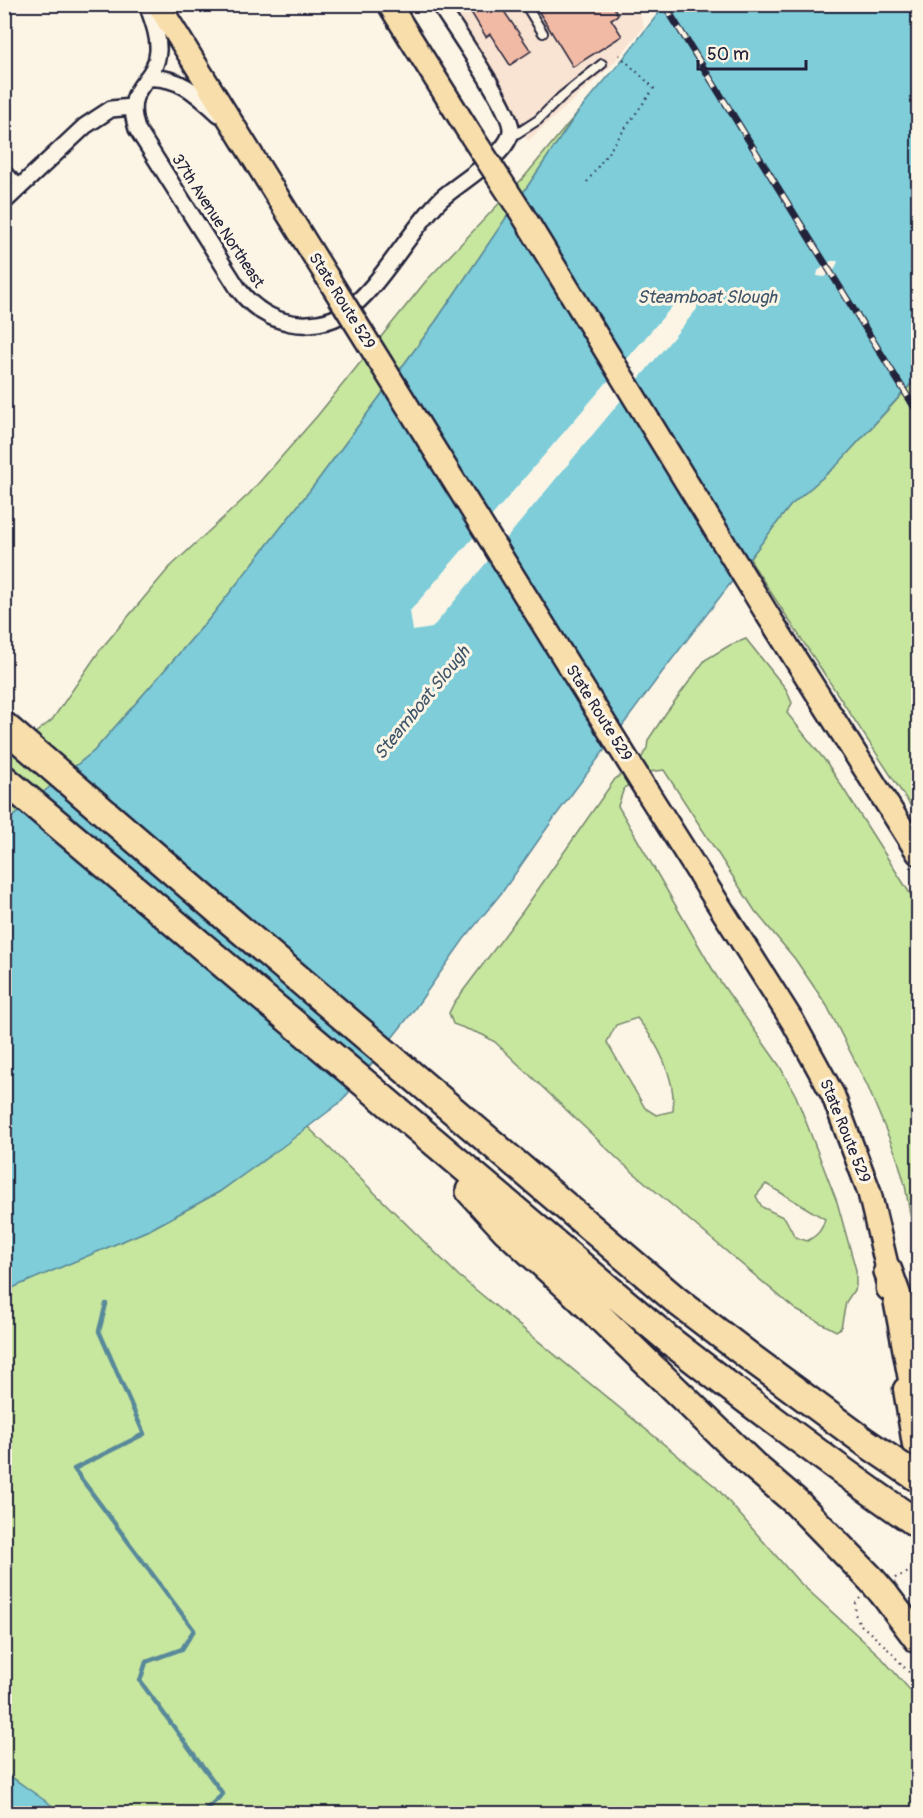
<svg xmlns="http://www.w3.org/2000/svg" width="923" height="1818" font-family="Pangolin,sans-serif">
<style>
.built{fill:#f9e3d2}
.green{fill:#c7e69e;stroke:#74846c;stroke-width:1.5;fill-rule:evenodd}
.water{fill:#7ecdd9;stroke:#59899a;stroke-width:1.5}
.pier{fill:#fcf5e5}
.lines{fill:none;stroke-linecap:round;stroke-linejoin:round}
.stream{stroke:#59899a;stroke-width:4.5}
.building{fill:#f1baa5;stroke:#22223b;stroke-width:1.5}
.lane-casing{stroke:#22223b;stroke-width:12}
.street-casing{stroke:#22223b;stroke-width:20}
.primary-casing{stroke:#22223b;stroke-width:27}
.highway-casing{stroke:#22223b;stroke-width:32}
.path{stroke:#22223b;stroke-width:2;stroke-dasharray:1.5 4.5;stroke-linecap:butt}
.lane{stroke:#fcf5e5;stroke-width:8}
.street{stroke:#fcf5e5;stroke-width:15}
.primary{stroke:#f8deab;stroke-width:22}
.highway{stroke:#f8deab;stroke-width:27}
.rail-casing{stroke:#22223b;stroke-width:7}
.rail{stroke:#fcf5e5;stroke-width:4.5;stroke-dasharray:14;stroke-linecap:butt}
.primary-bridge-casing{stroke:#22223b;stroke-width:27;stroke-linecap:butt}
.highway-bridge-casing{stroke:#22223b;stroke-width:32;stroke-linecap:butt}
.primary-bridge{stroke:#f8deab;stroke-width:22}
.highway-bridge{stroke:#f8deab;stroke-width:27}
.labels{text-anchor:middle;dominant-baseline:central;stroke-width:6;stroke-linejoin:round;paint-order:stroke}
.street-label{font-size:16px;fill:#22223b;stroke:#fcf5e5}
.water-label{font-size:18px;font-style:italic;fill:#3e556a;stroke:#fcf5e5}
</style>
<rect width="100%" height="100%" fill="#fcf5e5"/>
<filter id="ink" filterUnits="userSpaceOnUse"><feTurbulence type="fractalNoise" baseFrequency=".0167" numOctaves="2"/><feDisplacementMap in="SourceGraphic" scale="12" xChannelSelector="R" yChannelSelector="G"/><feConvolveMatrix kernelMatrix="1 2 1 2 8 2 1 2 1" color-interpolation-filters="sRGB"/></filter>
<g filter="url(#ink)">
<path class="built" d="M448,5H637L644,27L612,65L528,141Z"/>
<path class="green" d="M578,112L436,321L315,484L210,618L94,751L5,824V756L52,720L100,650L169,568L249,494L318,415L426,281L525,176Z
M918,377V817L753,565L750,558L790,506L837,465Z
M746,639L786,689L792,703L787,713L827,763L918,906V1260L905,1185L897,1157L867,1085L827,1006L795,959L755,911L664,770L649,772L624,788L618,806L717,977L779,1065L796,1096L837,1202L856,1270V1287L846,1302L841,1328L836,1331L796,1310L707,1235L621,1162L495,1042L483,1035L453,1024L449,1013L454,1003L523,911L615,779L639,762L647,748L648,740L666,713L705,660L730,645ZM637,1018C658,1043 676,1078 673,1111L656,1115L645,1108L607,1042L616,1025ZM766,1184L825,1219C822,1230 818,1235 807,1241L795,1237L785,1218L762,1207L756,1196Z
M308,1127L459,1276L716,1487L798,1581L880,1656L918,1699V1813H61L5,1772L4,1291L151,1229L219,1192Z"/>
<path class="water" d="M665,5H918V376L837,465L790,506L663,671L554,818L503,891L464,939L411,1014L342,1101L282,1147L219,1192L151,1229L5,1291L4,824L94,751L210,618L315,484L436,321L578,112L618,65Z
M4,1772L57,1809L61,1813H5Z"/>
<path class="pier" d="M831,261H838L835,269L825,277L817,276L818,271Z
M698,292L697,309L432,628L413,631L410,611L682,295Z"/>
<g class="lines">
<path class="stream" d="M106,1304L99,1331L144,1434L74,1469L194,1630L182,1649L146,1662L140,1681L223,1794L201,1814"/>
</g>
<path class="building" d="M466,4H499L531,51L510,65L490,34L486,37Z
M534,4H612L618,15L611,19L622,36L573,67Z"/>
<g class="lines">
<defs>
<path id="lane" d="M525,4L543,33
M510,138L538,120L561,97L602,64
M4,168L22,186
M4,625V629"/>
<path id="street" d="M147,4C152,19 159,35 158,51C156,85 122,84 137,129L239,290C253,308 269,319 291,323C308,326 330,323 344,313C380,288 408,232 441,199C458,183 510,154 511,130C512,110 453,26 439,4
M147,78C179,76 197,94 219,114
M4,202L85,126L111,109L132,107"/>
<path id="primary" d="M158,4L326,275
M389,4L467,129
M769,617L918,853
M648,793L793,1022L833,1095L869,1191L888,1271V1289
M905,1389L918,1470"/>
<path id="highway" d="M4,726L227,918L677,1301L750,1357L865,1442
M4,779L669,1340C750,1403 833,1466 918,1524
M470,1191L506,1230L575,1293L754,1466L796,1502L870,1578
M888,1271L897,1296L918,1409
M884,1594L918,1639"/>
</defs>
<use href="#lane" class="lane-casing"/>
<use href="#street" class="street-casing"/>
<use href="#primary" class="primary-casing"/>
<use href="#highway" class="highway-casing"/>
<path class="path" d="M587,182L654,88L619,55
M895,1578L918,1568
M860,1598L856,1603L855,1614L860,1624L884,1645L918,1682"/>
<use href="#lane" class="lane"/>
<use href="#street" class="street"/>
<use href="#primary" class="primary"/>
<use href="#highway" class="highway"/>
<defs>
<path id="rail" d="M664,4L918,413"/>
</defs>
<use href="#rail" class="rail-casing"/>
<use href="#rail" class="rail"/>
<defs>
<path id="primary-bridge" d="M467,129L521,212L769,617
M326,275L648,793"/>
<path id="highway-bridge" d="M865,1442L918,1478
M870,1578L884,1594"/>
</defs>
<use href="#primary-bridge" class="primary-bridge-casing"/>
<use href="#highway-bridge" class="highway-bridge-casing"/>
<use href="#primary-bridge" class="primary-bridge"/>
<use href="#highway-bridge" class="highway-bridge"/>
</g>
</g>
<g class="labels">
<g class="street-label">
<text transform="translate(218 221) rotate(57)">37th Avenue Northeast</text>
<text transform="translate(342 301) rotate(58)">State Route 529</text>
<text transform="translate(599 713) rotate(58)">State Route 529</text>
<text transform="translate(845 1131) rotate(68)">State Route 529</text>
</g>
<g class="water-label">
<text x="707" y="297">Steamboat Slough</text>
<text transform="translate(422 703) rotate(-51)">Steamboat Slough</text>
</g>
</g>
<rect width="923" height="1818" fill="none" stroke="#fcf5e5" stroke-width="24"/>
<rect x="12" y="12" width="899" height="1794" fill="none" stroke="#22223b" stroke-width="2" filter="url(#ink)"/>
<path d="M698 60v9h108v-9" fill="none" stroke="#22223b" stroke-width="3"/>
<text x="707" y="60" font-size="18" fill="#22223b" stroke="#fcf5e5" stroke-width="4.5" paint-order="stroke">50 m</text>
</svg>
